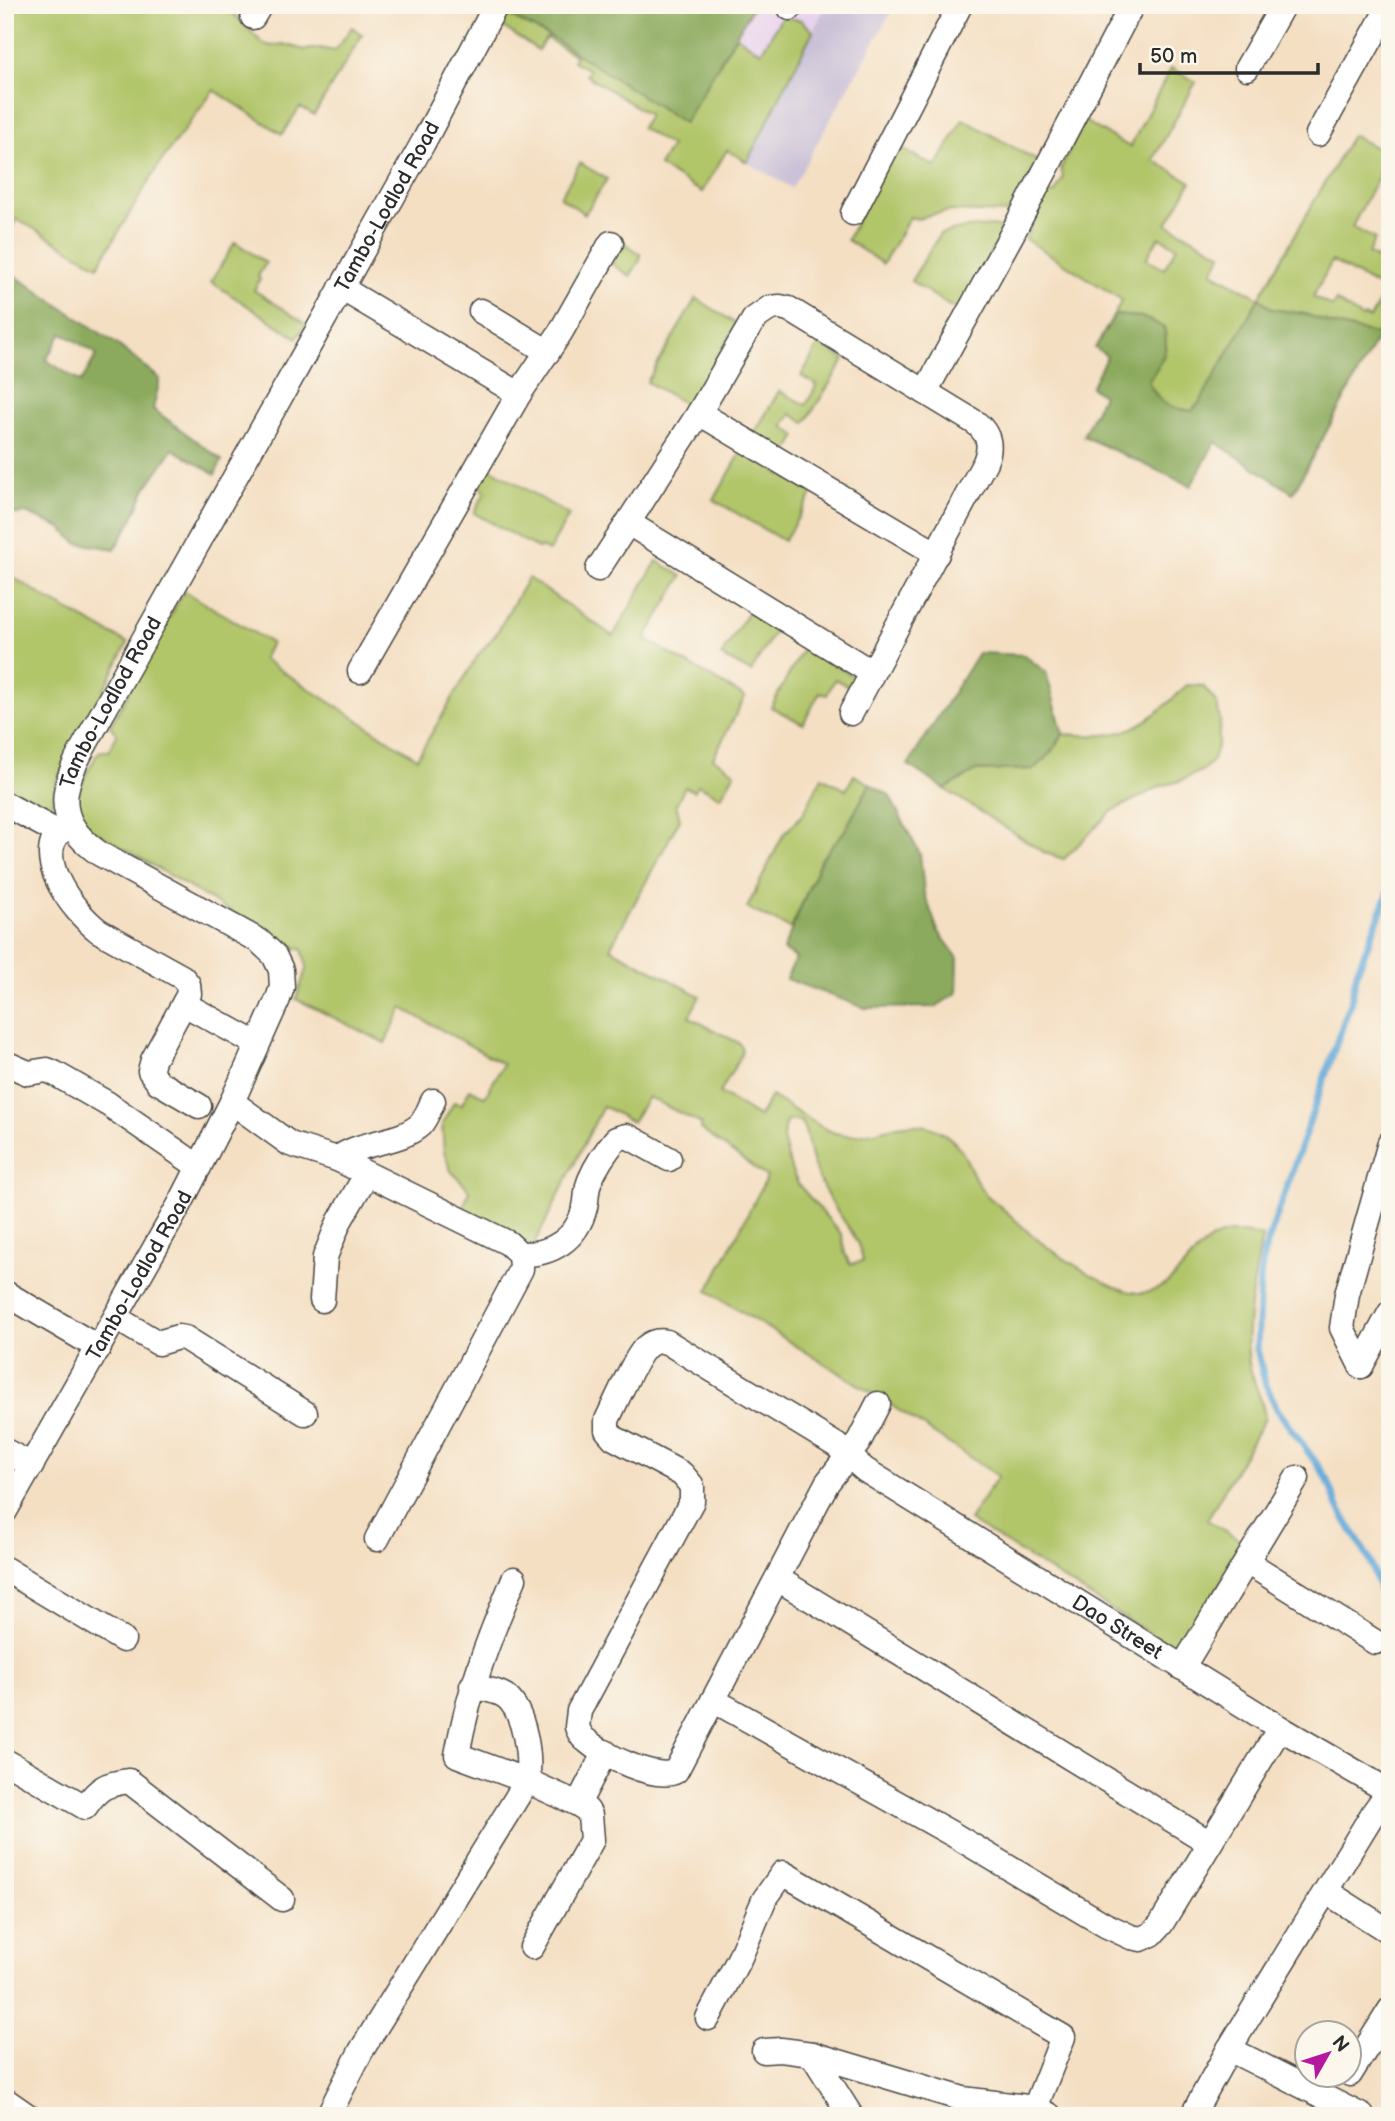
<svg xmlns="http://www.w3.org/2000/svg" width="1395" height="2121" font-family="'Balsamiq Sans',sans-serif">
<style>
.built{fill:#e8d2ee}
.industrial{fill:#c9bfd7}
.green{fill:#b1c569;stroke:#6e784a;stroke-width:2;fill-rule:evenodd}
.forest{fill:#8caa5d;stroke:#5c6a44;stroke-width:2;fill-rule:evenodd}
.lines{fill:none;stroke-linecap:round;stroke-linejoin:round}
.stream{stroke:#61a8d8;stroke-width:7}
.minor-casing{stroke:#494642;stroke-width:27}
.minor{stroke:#fff;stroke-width:24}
.labels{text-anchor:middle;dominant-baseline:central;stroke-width:6;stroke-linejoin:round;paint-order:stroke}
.street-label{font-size:21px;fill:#2b2b2b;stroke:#fbf7ec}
</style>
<rect width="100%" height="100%" fill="#fbf7ec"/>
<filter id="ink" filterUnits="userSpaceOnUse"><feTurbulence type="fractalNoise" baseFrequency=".0143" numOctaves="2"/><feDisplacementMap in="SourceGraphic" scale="14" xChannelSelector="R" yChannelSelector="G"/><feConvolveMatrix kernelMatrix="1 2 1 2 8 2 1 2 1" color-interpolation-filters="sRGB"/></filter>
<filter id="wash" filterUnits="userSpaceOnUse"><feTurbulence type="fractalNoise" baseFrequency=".00686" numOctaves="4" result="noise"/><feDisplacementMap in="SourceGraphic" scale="28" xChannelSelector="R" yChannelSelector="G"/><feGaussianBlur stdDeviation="1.57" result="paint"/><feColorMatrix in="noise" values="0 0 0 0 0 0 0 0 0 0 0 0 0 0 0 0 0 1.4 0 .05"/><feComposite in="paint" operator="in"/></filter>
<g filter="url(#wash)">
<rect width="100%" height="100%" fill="#f4dfc3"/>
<path class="built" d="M754,5H826L747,162L684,123Z"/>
<path class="industrial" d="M826,5H895L792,188L747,162Z"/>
<path class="green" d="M5,5H222L234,14L262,43L271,46L283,44L305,50L320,48L335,51L352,27L362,35L314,115L300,107L282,134L214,90L160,163L98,266L17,219L5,239Z
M506,14L554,39L684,122L736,36L761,52L782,17L801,20L813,31L747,162L727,150L702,192L659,166L671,146L641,128L649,115L586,75L589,70L573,61L576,56L546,38L538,50L500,25Z
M1171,68L1196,82L1153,160L1191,182L1167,224L1222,254L1212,272L1259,298L1352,135L1390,155V177L1380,173L1352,227L1375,239L1368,254L1390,265V332L1379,335L1331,324L1305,314L1272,309L1259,298L1200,402L1192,411C1167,407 1160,404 1148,382L1163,357L1142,317L1114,315L1122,300L1025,239L1048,193H1055L1063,178L1061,168L1084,121L1130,147ZM1159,237L1177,247L1164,269L1146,259ZM1332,261L1385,290L1370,319L1364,316L1362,318L1336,301L1333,307L1313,297Z
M963,119L1038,161L1011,213L952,211L929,215L918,219L910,217L883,264L847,240L894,145L936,167Z
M580,163L607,179L585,214L560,197Z
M993,226L1000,228L1001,234L959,312L911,281L940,234L965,228Z
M621,240L640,254V260L630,276L612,264Z
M235,242L266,263L258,276L260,279L254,290L306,324L297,338L211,282Z
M696,298L737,324L689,406L647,382Z
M819,344L845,359L805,423L791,414L783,426L797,436L787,453L754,434L779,391L806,405L817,385L801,376Z
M742,451L813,493L784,541L714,500Z
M487,466L569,515L549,551L541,547L539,549L474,513L485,492L477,483Z
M657,561L682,576L645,639L745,697L713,758L735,772L721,797L698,785L694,791L685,787L676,804L680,819L610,948L700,996L689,1017L739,1043L742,1049L741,1055L720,1093L759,1117L771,1096C787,1105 819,1128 835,1133C870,1144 903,1111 939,1131C968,1146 967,1169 982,1190C987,1197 996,1202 1002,1208C1015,1219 1028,1233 1042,1243C1062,1258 1117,1294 1141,1293C1180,1291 1190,1242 1225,1234C1236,1231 1251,1235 1262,1235C1256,1274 1245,1315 1248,1355C1249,1378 1263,1396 1265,1418L1207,1520L1245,1543L1183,1645H1173L1157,1638L969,1520L998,1476L883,1400L708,1291L767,1177L700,1129L702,1124L648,1097L632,1122L603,1106L533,1247L462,1210L469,1192L466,1186L451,1171L444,1152L442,1124L454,1102L461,1105L470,1089L485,1097L503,1064L402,1008L385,1043L296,999L307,967L302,949L288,946L88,827C65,800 84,781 97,754L101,751H109L117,734L110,726L184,591L271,643L263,659L417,758L478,655L496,634L528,578L613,636ZM792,1120L801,1122C808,1133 807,1141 810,1153C814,1171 825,1193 835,1208C847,1226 859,1239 863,1261L850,1264L845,1254L842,1235L798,1184L791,1169L783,1139L784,1127L787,1121Z
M5,572L51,601L128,643L57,780L49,815L5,799Z
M748,612L776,629L751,672L721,656Z
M805,645L857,679L853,689L835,679L827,695L820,692L803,724L771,707Z
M1187,685L1203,686L1217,703L1220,721L1218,743L1213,760L1203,770L1180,781L1161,786L1112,811L1064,859L1045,853L945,789L976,771L1034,769L1052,752L1063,734C1127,740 1143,728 1187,685Z
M854,775L870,784L844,832L821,859L791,929L747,908L783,835L803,814L822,777L846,790Z"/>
<path class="forest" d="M510,5H754L684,123L554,39L506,14Z
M5,269L118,345L160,379L153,409L222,460L215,474L173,449L146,488L132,520L115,549L77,543L61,528L26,513L5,515ZM62,333L97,354L81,382L46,360Z
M1259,298L1272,309L1305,314L1331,324L1379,335L1293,493L1215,442L1191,486L1083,436L1103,395L1091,387L1107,356L1095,348L1114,315L1142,317L1164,327C1170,353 1161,361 1148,382C1160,404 1167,408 1192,411L1200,402Z
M978,653L1024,655L1046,672L1063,734L1052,752L1034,769L976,771L945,789L908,765Z
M870,784L889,795L920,854L924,892L938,931L958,958L957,993L935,1007L865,1008L786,979L796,958L783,950L821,859L844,832Z"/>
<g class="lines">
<path class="stream" d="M1390,889L1357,972L1351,1001L1264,1253L1260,1278L1257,1349L1265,1383L1277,1409L1327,1478L1338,1507L1369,1559L1390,1617"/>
</g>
</g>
<g filter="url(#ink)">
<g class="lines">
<defs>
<g id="minor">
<path d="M790,8L791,5"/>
<path d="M253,17L260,5"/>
<path d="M1247,68L1283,5"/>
<path d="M1318,134L1390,5"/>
<path d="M853,213L960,5"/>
<path d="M341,288L519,394"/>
<path d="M481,311L548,352"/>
<path d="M925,392L1012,234L1132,5"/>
<path d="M699,413L937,554"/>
<path d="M630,524L871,672"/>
<path d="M598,569L699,413L754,319L770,308L780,307L789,309L976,423C989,434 992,446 985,462L851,713"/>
<path d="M360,671L519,394L560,333L611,243"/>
<path d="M5,804L57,832"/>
<path d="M69,825C25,849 72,911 99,931L182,977L188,984L189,994L153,1060L150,1071L158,1082L199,1106"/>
<path d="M184,1004L257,1044"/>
<path d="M5,1063L28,1073L47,1070L54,1073L108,1104L199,1167"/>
<path d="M232,1102L290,1144L337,1159L508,1243L520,1254L521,1269L377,1539"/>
<path d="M337,1159C359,1141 399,1144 420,1125C426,1119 429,1109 433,1101"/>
<path d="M520,1254C552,1255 577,1239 585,1207C587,1199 586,1189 590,1180C596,1166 606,1151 616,1139L626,1136L631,1138L669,1159"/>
<path d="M5,1293L99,1348"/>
<path d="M322,1300L325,1257L339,1222L366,1175"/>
<path d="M116,1318L158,1343L178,1337L185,1338L305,1413"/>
<path d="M1361,1366L1342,1328L1347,1294L1390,1143"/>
<path d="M1361,1366L1390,1313"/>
<path id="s1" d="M878,1404L858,1443L827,1483L676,1771C657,1782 603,1755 587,1741C582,1738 579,1732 577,1727L579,1711L692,1501V1486L682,1474L614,1438L607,1430V1420C615,1404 635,1357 646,1347C653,1341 659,1340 667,1342L836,1445L865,1470L1280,1728L1390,1792"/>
<path d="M5,1451L32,1465"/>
<path id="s2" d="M5,1511L180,1204L232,1102L278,999L282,987L281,970L274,955L259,941L100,854C36,810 75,765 103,712L423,143L496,5"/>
<path d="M1247,1562L1375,1642"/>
<path d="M5,1569L123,1640"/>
<path d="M778,1579L1210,1843"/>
<path d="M1182,1668L1297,1478"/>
<path d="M472,1686C482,1689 496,1690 505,1696C525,1711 531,1758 527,1781L457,1755C469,1689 488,1640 514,1579"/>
<path d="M713,1700L954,1835L1105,1925L1131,1937L1141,1939L1152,1934L1161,1924L1280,1728"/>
<path d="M5,1761L85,1807C99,1787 106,1784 129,1781L282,1899"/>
<path d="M1327,1892L1390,1932"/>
<path d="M532,1947L592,1840L590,1815L587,1810L578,1804L605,1752"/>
<path d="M708,2018L740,1957L764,1900L783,1873L1063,2037L1035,2108"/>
<path d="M1229,2049L1362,2116"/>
<path d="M764,2051L781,2050L812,2054L963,2099L1035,2108L1049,2115"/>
<path d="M812,2054L851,2116"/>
<path d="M1350,2074L1390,2010"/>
<path d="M5,2100L28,2116"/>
<path d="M328,2116L361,2051L527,1781L578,1804"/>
<path d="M1192,2116L1229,2049L1374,1812L1389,1791"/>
</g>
</defs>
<use href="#minor" class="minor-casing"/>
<use href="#minor" class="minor"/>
</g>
</g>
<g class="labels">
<g class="street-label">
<text stroke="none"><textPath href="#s2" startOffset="1572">Tambo-Lodlod Road</textPath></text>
<text stroke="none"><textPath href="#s2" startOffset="1004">Tambo-Lodlod Road</textPath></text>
<text stroke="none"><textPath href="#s2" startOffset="271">Tambo-Lodlod Road</textPath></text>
<text stroke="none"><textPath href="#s1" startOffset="1556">Dao Street</textPath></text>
</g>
</g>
<rect width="1395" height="2121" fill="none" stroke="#fbf7ec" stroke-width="28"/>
<g transform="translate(1328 2054) rotate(51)"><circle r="33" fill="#fbf7ec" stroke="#a8a59f" stroke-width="2"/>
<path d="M0-5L12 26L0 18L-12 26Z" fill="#b5179e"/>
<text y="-10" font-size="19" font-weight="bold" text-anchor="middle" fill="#2b2b2b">N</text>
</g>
<path d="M1140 63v10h178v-10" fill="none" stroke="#2b2b2b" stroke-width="3.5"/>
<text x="1150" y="63" font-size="21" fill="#2b2b2b" stroke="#fbf7ec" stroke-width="5" paint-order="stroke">50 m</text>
</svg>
